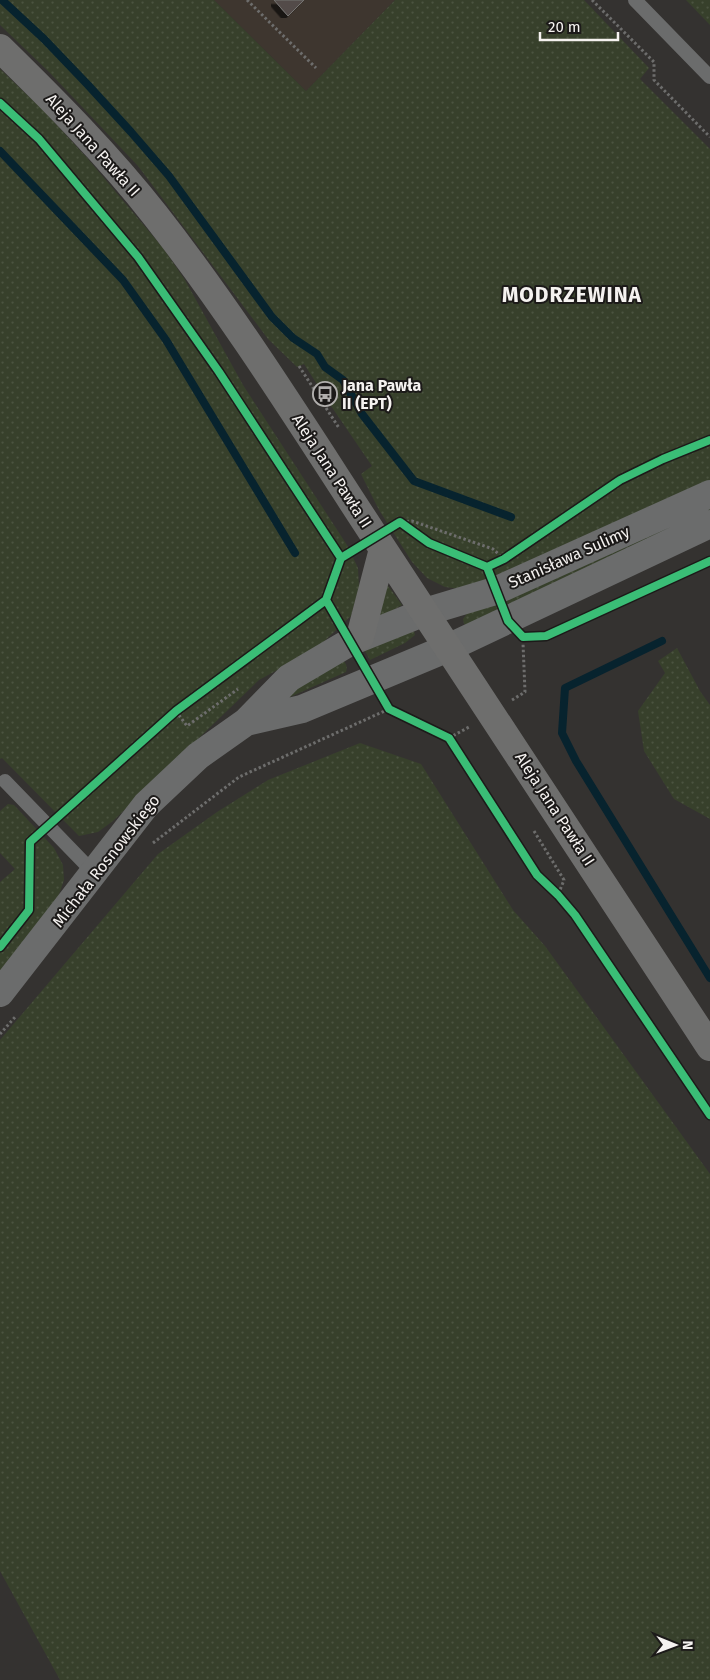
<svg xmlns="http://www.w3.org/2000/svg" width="710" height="1680" font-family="'Fira Sans',sans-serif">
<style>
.built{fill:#3e362f}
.grass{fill:url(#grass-dots)}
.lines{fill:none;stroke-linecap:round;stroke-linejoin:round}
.stream{stroke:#07232e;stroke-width:8}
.building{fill:#524c48;stroke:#767473;filter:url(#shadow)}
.path{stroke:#6d6d6c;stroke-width:3;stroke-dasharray:2.5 2.5;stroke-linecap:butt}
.lane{stroke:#6b6c6c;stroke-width:14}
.street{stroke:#6b6c6c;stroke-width:28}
.secondary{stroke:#6e6e6d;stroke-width:28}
.cycleway-casing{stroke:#1c1a19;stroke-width:11}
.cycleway{stroke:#3abd76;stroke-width:8}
.labels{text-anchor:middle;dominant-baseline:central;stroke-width:4;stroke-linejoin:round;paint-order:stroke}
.street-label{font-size:16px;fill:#f5f2f0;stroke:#1c1a19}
.poi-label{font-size:16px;font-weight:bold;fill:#f5f2f0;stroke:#1c1a19;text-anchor:start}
.district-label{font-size:21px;font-weight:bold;letter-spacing:1px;fill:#f5f2f0;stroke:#1c1a19}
</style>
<defs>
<pattern id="grass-dots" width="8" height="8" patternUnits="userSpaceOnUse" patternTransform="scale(1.25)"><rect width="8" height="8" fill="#37402b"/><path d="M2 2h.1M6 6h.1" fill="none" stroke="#4b5340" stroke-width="1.8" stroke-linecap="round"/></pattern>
<filter id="shadow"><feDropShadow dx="-4.5" dy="4.5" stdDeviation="0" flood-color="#0009"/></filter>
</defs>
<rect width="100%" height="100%" fill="#343230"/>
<path class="built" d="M214,0H395L306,91Z"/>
<path class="grass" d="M0,0H214L306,91L395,0H584L649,68L640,79L710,149V482L478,588L461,589L445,587L427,578L412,562L379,510L361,474L372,466L329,403L334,400L326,387L320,389L304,364L297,367L268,339L138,166L49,72L0,25Z
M686,0H710V25Z
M0,69L43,110L88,159L163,248L185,280L243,385L347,545L358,568L359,587L351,616L316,649L259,680L113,821L98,832L79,836L2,758L0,759Z
M710,502V518L470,627L464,624L463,619L468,612Z
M378,572L402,605L367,626Z
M414,631L415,635L405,643L370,660L362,646Z
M677,648L700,691L710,705V819L674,799L644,751L638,711L665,673L658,661Z
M341,658C346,663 348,666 346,672L270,706Z
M360,743L421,764L513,910L545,946L710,1174V1680H60L0,1571V1040L158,854L217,812L268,780Z
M8,804L14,805L54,848L63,865L64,880L57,900L0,975V882L15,869L0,853V811Z"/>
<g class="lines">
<path class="stream" d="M2,0L44,39L88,85L131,132L169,176L272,317L293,338L317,354L325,367L343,380L362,414L414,481L511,517
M0,151L123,280L166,340L295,553
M662,641L565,688L562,733L576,761L710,978"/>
</g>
<path class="building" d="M274,0H304L288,16Z"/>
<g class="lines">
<path class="path" d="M247,0L316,68
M592,0L654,62V80L710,137
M299,366L339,428
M398,519L400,522L412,521L493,549L504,559
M512,700L525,692L523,643
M176,711L187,726L238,689
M449,738L469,727
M534,831L564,880L558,895
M153,843L239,777L389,709
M0,1034L16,1016"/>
<path class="lane" d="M635,0L710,77
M5,781L93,872"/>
<path class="street" d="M246,722L302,709L448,648L710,524
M0,993L146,805L198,756L246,722L289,678L350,642L425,612L495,591L710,494"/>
<path class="secondary" d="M0,48C54,101 108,155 155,215C239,322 310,438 385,552C493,717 602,882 710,1047
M360,637L383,549"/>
<defs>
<path id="cycleway" d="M0,103L39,139L138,257L219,372L341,558L326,600L176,711L30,842L29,910L0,947
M341,558L400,522L429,543L487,567L508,621L523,637L546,636L710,561
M487,567L504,559L620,480L663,459L710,440
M326,600L389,709L449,738L537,875L558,895L575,915L710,1115"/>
</defs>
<use href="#cycleway" class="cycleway-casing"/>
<use href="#cycleway" class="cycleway"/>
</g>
<defs>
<symbol id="bus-ring" viewBox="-11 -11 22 22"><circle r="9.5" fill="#1c1a19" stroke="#b1afad" stroke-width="1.5"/><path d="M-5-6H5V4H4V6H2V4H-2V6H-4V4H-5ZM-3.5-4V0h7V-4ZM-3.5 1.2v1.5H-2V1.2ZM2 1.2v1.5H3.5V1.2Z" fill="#b1afad"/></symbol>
</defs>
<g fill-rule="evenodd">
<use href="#bus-ring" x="311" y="380" width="28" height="28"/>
</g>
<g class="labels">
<g class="street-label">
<text transform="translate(93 145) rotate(48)">Aleja Jana Pawła II</text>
<text transform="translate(332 471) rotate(57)">Aleja Jana Pawła II</text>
<text transform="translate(569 557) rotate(-24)">Stanisława Sulimy</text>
<text transform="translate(555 809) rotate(57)">Aleja Jana Pawła II</text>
<text transform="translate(106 861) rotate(-52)">Michała Rosnowskiego</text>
</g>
<g class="poi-label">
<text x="342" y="385">Jana Pawła<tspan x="342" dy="18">II (EPT)</tspan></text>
</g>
<g class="district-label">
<text x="572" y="295">MODRZEWINA</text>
</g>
</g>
<g transform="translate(675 1645) rotate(91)" stroke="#1c1a19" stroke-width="4" paint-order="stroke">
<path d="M0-4L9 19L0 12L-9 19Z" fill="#f5f2f0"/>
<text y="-8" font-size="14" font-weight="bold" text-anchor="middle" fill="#f5f2f0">N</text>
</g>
<path d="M540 32v8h78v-8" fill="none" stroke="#f5f2f0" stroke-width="2.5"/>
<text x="548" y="32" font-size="15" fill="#f5f2f0" stroke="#1c1a19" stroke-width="4" paint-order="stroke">20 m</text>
</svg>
